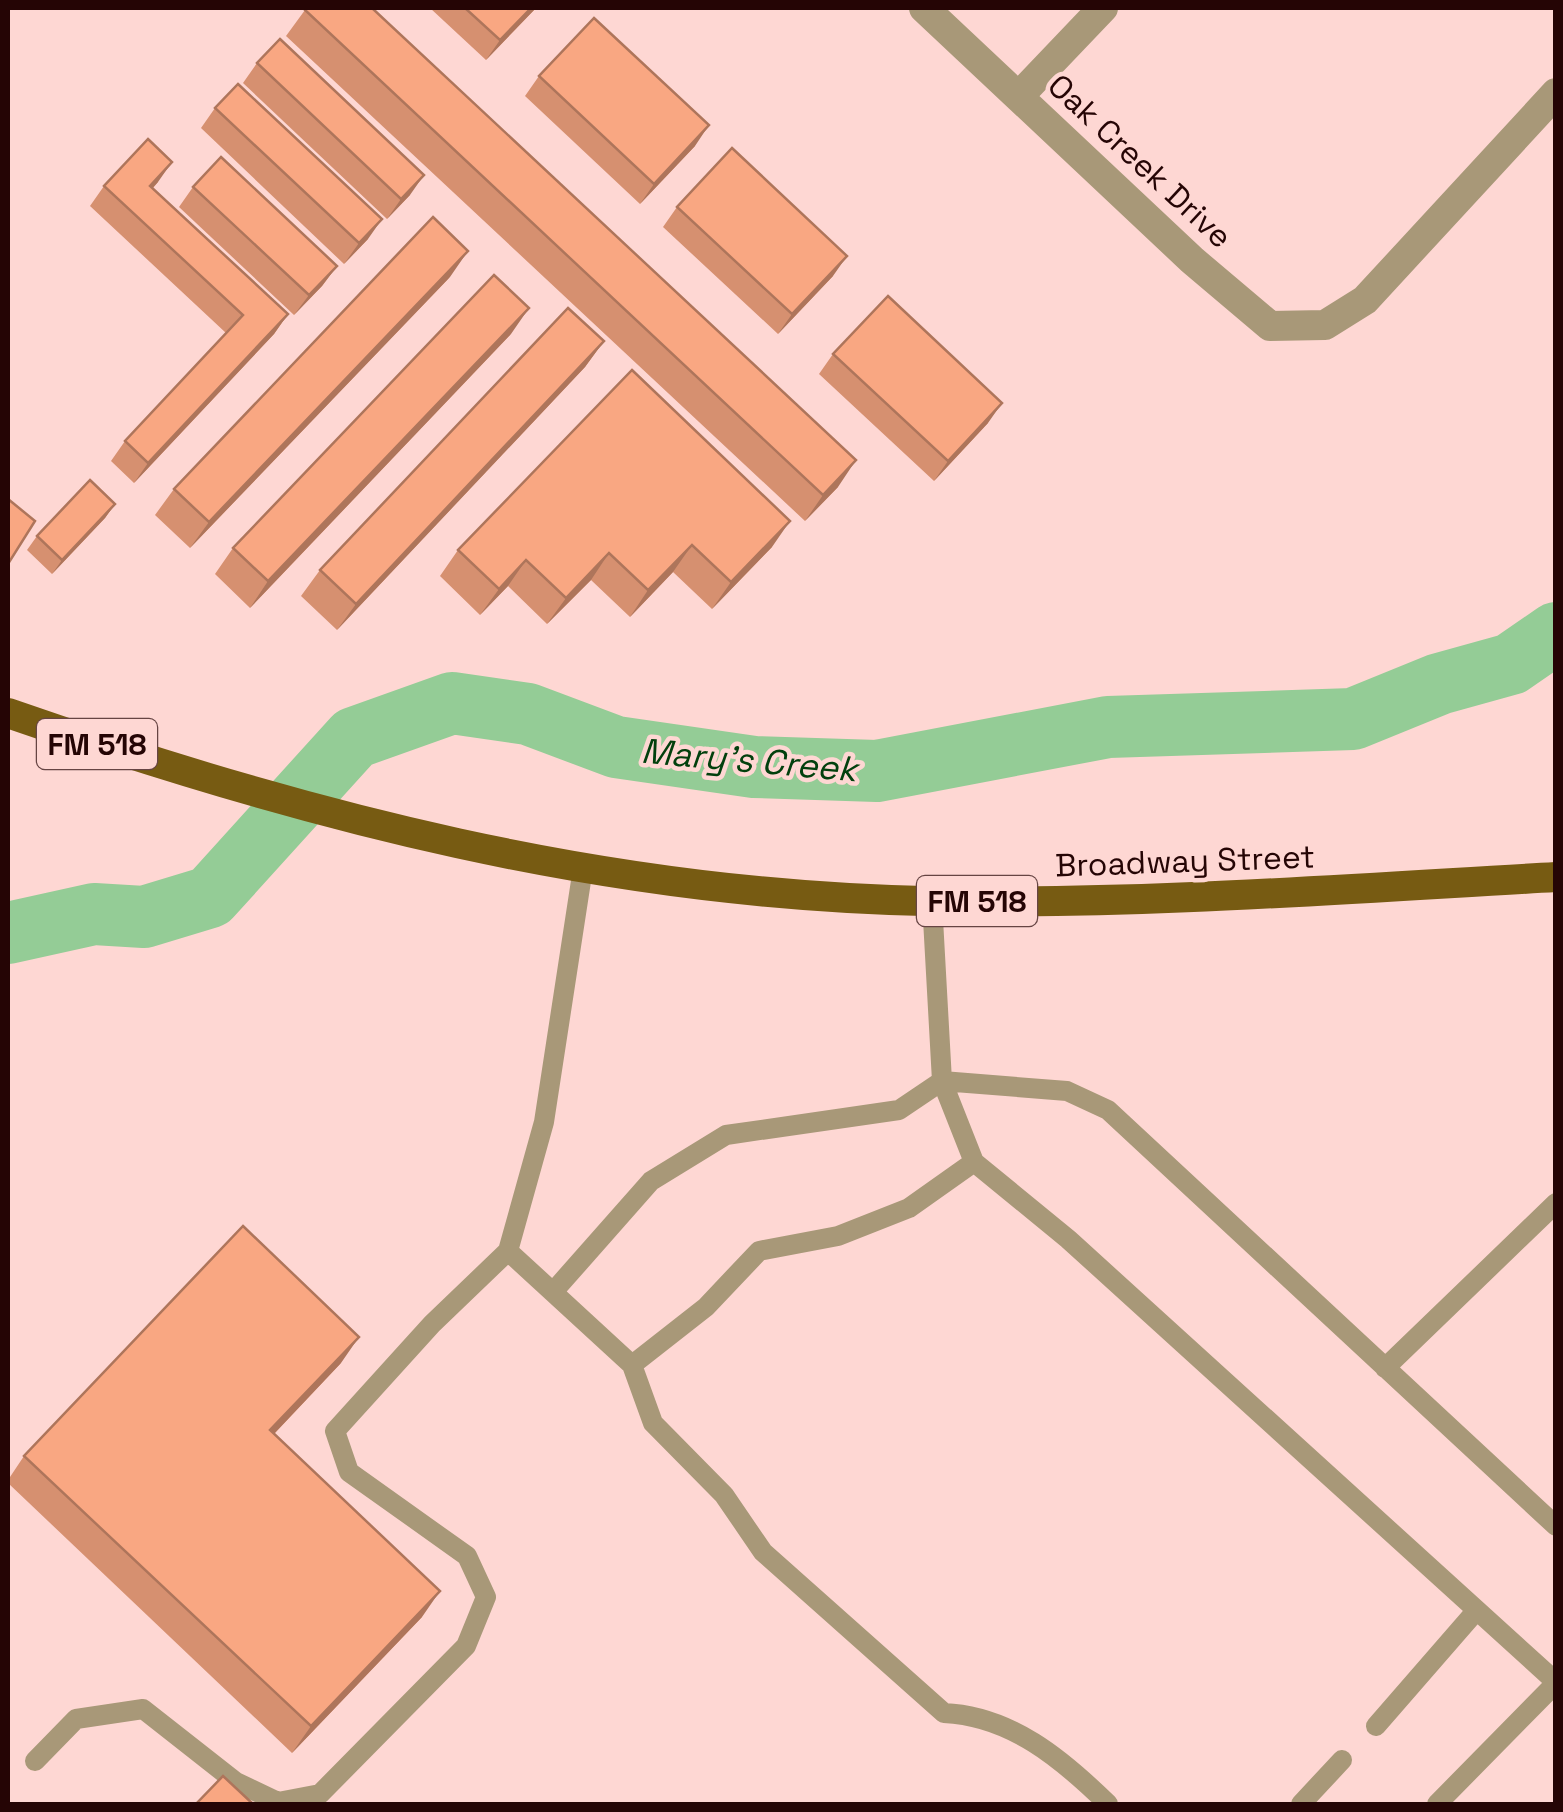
<svg xmlns="http://www.w3.org/2000/svg" width="1563" height="1812" font-family="'Space Grotesk',sans-serif">
<style>
.lines{fill:none;stroke-linecap:round;stroke-linejoin:round}
.river{stroke:#94cc96;stroke-width:62}
.service{stroke:#a89878;stroke-width:20}
.minor{stroke:#a89878;stroke-width:30}
.primary{stroke:#775b12;stroke-width:30}
.wall{fill:#d69070}
.shaded-wall{fill:#ae755b}
.building{fill:#f9a782;stroke:#ae755b;stroke-width:2.5}
.labels{text-anchor:middle;dominant-baseline:central;stroke-width:9;stroke-linejoin:round;paint-order:stroke}
.shield{fill:#fed7d3;stroke:#664443;stroke-width:2.5}
.shield-label{font-size:30px;font-weight:bold;fill:#250505}
.street-label{font-size:32px;fill:#250505;stroke:#fed7d3}
.water-label{font-size:35px;font-style:italic;fill:#02400d;stroke:#fed7d3}
</style>
<rect width="100%" height="100%" fill="#fed7d3"/>
<g class="lines">
<path class="river" d="M8,933L94,914L144,917L210,897L354,738L452,703L528,714L616,747L754,767L877,771L1108,727L1353,719L1439,684L1511,664L1556,633"/>
<path class="service" d="M508,1251L632,1365L653,1423L724,1495L763,1552L944,1713C1011,1716 1062,1759 1108,1804
M553,1292L651,1181L726,1135L899,1110L942,1081L932,901
M632,1365L706,1307L759,1251L838,1236L909,1208L974,1162
M1385,1368L1556,1203
M1556,1526L1108,1110L1067,1091L942,1081L974,1162L1068,1239L1556,1682
M1376,1726L1476,1611
M35,1761L76,1719L143,1709L236,1782L278,1802L320,1794L466,1646L486,1597L467,1556L349,1472L335,1431L432,1324L508,1251L544,1122L583,868
M1301,1804L1342,1760
M1437,1804L1556,1683"/>
<path class="minor" d="M924,8L1192,260L1270,326L1325,325L1365,300L1556,93
M1019,96L1103,8"/>
<path class="primary" d="M8,713C307,817 605,894 924,901C1135,905 1345,889 1556,877"/>
</g>
<path class="wall" d="M430,8H536L486,60Z
M305,10L838,487L805,521L286,36Z
M257,63L410,195L387,219L243,83Z
M539,76L695,146L640,204L525,96Z
M215,108L368,239L344,264L201,128Z
M158,182L153,188L288,314L274,334L134,483L111,461L125,441L226,333L90,206L104,186Z
M193,187L337,266L322,286L294,315L179,207Z
M677,207L833,276L778,334L663,227Z
M450,277L190,548L155,515L174,489Z
M511,334L250,608L215,574L233,548Z
M604,341L585,367L337,630L301,596L320,570Z
M833,354L988,423L934,481L819,374Z
M632,370L772,547L712,609L673,572L630,617L591,580L547,624L508,586L480,615L440,576L458,550Z
M115,504L105,518L52,574L27,550L37,536Z
M341,1363L274,1434L422,1617L292,1753L8,1483V1480L24,1456Z"/>
<path class="shaded-wall" d="M531,8H536L486,60L500,40Z
M709,125L695,146L640,204L654,184Z
M172,162L158,182L136,206L150,186Z
M424,175L410,195L387,219L401,199Z
M382,219L368,239L344,264L359,243Z
M468,251L450,277L190,548L209,522Z
M847,256L833,276L778,334L792,314Z
M337,266L322,286L294,315L309,295Z
M529,308L511,334L250,608L268,581Z
M288,314L274,334L134,483L148,463Z
M604,341L585,367L337,630L356,604Z
M1002,403L988,423L934,481L948,461Z
M856,460L838,487L805,521L823,495Z
M115,504L105,518L52,574L62,560Z
M790,521L772,547L712,609L731,582Z
M692,545L673,572L630,617L648,590Z
M609,553L591,580L547,624L566,598Z
M526,560L508,586L480,615L499,589Z
M359,1337L341,1363L252,1457L270,1430Z
M440,1591L422,1617L292,1753L311,1726Z"/>
<path class="building" d="M307,8H372L856,460L823,495L305,10Z
M465,8H531L500,40Z
M594,18L709,125L654,184L539,76Z
M280,39L424,175L401,199L257,63Z
M238,84L382,219L359,243L215,108Z
M148,139L172,162L150,186L288,314L148,463L125,441L243,315L104,186Z
M732,148L847,256L792,314L677,207Z
M221,157L337,266L309,295L193,187Z
M433,217L468,251L209,522L174,489Z
M494,275L529,308L268,581L233,548Z
M888,296L1002,403L948,461L833,354Z
M568,308L604,341L356,604L320,570Z
M632,370L790,521L731,582L692,545L648,590L609,553L566,598L526,560L499,589L458,550Z
M90,480L115,504L62,560L37,536Z
M8,499L35,521L8,564Z
M243,1226L359,1337L270,1430L440,1591L311,1726L24,1456Z
M223,1776L253,1804H196Z"/>
<g class="labels">
<g class="shield">
<rect x="37" y="719" width="120" height="50" rx="8"/>
<rect x="917" y="876" width="120" height="50" rx="8"/>
</g>
<g class="shield-label">
<text x="97" y="744">FM 518</text>
<text x="977" y="901">FM 518</text>
</g>
<g class="street-label">
<text transform="translate(1140 161) rotate(43)">Oak Creek Drive</text>
<text transform="translate(1185 861) rotate(-2)">Broadway Street</text>
</g>
<g class="water-label">
<text transform="translate(749 760) rotate(5)">Mary's Creek</text>
</g>
</g>
<rect width="1563" height="1812" fill="none" stroke="#250505" stroke-width="20"/>
</svg>
